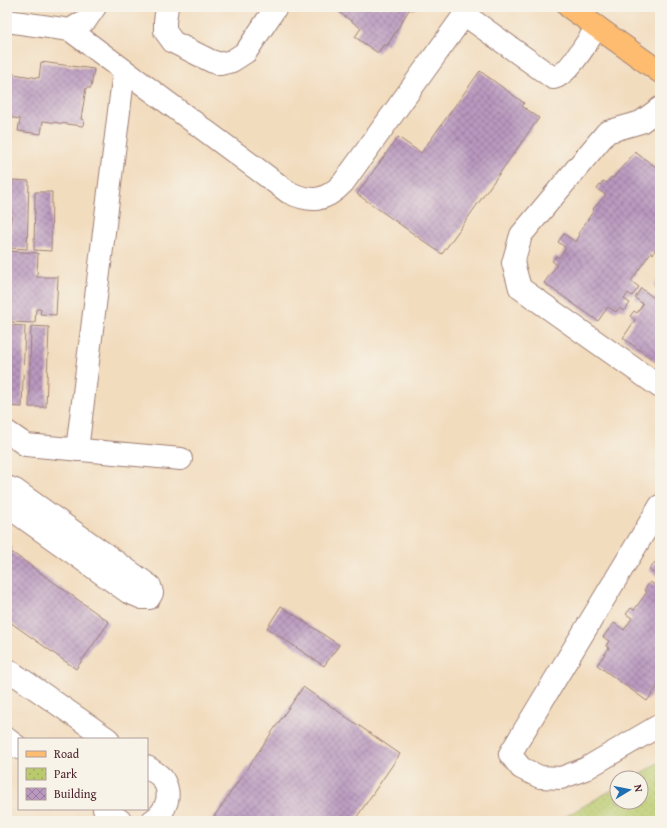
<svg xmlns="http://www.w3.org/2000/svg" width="667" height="828" font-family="'Gentium Book Plus',serif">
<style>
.park{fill:url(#park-dots);stroke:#82744c}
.building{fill:url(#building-cross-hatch)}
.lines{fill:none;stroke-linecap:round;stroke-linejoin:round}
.minor-casing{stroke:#9e7e74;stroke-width:24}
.major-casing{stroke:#9e7e74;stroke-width:24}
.minor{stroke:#fff;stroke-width:22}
.major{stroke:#fdbc70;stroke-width:22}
</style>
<defs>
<pattern id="park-dots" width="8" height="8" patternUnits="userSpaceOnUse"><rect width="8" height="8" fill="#b9ca6c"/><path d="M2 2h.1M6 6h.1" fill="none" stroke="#a1ad5e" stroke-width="1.8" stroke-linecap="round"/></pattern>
<pattern id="building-cross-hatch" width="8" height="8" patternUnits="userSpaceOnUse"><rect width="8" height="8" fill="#b999bf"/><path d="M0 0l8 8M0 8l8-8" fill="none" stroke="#987c9b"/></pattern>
</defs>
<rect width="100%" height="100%" fill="#f7f3e8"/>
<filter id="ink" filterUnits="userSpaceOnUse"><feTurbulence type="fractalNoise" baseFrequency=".025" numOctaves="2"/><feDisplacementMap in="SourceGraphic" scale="8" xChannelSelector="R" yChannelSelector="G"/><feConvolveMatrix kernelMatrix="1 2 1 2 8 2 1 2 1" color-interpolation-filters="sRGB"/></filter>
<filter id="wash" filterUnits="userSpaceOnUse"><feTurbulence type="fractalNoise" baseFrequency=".012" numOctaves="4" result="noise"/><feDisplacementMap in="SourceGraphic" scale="16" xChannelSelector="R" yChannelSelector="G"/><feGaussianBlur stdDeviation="0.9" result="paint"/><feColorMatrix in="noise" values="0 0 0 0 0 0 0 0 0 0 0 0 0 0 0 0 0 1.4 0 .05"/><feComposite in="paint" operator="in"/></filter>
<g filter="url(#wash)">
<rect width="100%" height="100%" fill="#f2dcbe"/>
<path class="park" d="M660,762V821H558L617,787V802H641V778H632Z"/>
<g id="blocks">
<path class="building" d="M332,7H415L413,10L410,8L387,46L384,44L378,53L355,37L361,28Z
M41,62L94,69L91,88H86L81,119L84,120L83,126L43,121L41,134L18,131L20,119L7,117V73L39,78Z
M480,71L524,103L522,106L539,118L442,254L357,194L398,137L421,153Z
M635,152L660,170V241L653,254L651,252L631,281L639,287L632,296L628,293L624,299L630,303L624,311L619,308L616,312L608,307L598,321L544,283L557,265L552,261L556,256L559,258L566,248L558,242L564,234L576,242L580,235L578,234L594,210L593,209L606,195L597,189L603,181L607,183L611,177L613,178Z
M12,180L29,181L27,249L10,248Z
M35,192H52L51,251L34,250Z
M8,251L38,253L37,277H58L56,315L40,314L41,309H36L35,323L7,322Z
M659,279L660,280V290L654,285Z
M641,288L654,298L660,290V365L623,338L635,320L630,316L634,311L637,313L643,304L635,298Z
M7,325L25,326L22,407L7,406Z
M31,326L49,327L46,407H29Z
M7,545L12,549L10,551L109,622L76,669L7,620Z
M655,562L659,564L660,562V578L649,570Z
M660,579V685L659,684L647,701L597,665L609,648L606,646L609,641L603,637L614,623L624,630L632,618L626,614L631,608L634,610L647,592L644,590L650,582L655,585Z
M281,606L339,645L324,666L267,628Z
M303,687L400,754L354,821H211Z"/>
</g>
</g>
<g filter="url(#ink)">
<use href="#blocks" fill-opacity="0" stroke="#9e7e74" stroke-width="1"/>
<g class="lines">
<defs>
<path id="minor" d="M167,7L165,21V31L173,42L211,61L220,64L232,61L246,52L276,7
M465,15L553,78C567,77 589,39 597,27
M7,21L70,30L86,20L95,7
M70,30L288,192C311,203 325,202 343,183L470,7
M660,108L641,122L607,132L521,235L513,263L520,288L660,387
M7,432L26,445L181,459
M77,450L124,71
M7,487L15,490L150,586L152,593L149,598H142L128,592L7,506
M660,506L510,754L521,768L540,777L561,778L585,769L660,725
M7,669L108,739
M7,739L19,748
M147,767C152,770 158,774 162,778C173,794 167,811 152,821
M104,809L121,821"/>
<path id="major" d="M569,7L660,72"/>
</defs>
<use href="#minor" class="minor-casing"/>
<use href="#major" class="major-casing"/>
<use href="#minor" class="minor"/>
<use href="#major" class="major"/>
</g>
</g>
<rect width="667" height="828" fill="none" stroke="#f7f3e8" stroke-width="24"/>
<rect x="18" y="738" width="130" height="72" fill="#f7f3e8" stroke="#b29e9c"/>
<rect x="26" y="751" width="20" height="6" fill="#fdbc70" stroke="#b29e9c"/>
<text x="54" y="758" font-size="12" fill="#4a1f2b">Road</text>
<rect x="26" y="768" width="20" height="12" fill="url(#park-dots)" stroke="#b29e9c"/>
<text x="54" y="778" font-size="12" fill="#4a1f2b">Park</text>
<rect x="26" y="788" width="20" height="12" fill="url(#building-cross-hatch)" stroke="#b29e9c"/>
<text x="54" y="798" font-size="12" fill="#4a1f2b">Building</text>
<g transform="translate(629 790) rotate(80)"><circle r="19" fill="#f7f3e8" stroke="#b29e9c"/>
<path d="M0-3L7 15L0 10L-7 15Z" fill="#1f6fb2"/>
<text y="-6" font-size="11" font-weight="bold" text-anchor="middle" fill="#4a1f2b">N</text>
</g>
</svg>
